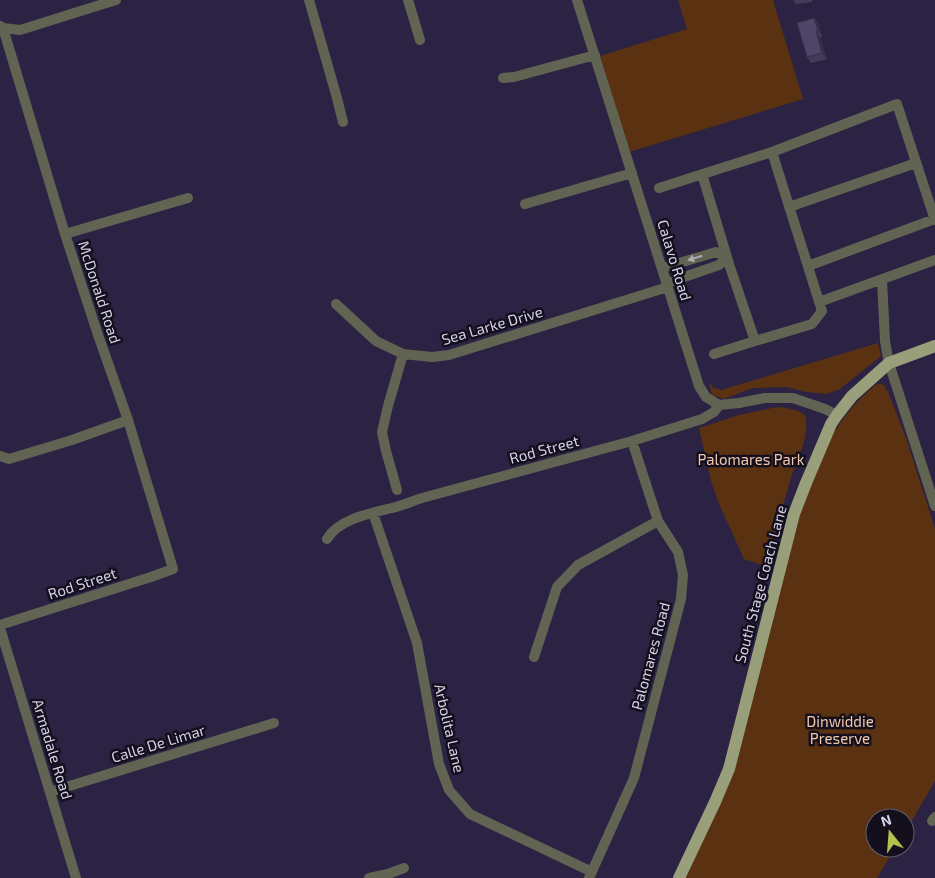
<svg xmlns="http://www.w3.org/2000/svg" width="935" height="878" font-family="'Exo 2',sans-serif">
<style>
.green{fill:#5a3212}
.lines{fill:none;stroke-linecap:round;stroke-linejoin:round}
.minor{stroke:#616453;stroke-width:10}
.major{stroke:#999f7b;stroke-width:12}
.wall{fill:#433b5a}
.shaded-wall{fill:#37304a}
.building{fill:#4e4569;stroke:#37304a}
.oneway{fill:#adabb3}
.labels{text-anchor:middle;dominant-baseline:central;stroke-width:5;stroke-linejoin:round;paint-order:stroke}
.street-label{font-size:15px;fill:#d6d1e7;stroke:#130f1d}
.park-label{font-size:15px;fill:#f3c9ad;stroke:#130f1d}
</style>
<rect width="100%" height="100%" fill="#2c2243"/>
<path class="green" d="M678,0H773L803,99L629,152L600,56L687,29Z
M878,343L881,356L840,389L827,394L807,392L786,387L753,388L724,399L712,395L709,383L714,388L721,390Z
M879,384L884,385L888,392L907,441L935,529V781L905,832V818H875V848H895L877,878H683L733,761L793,529L829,439L846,415L855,404L875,385Z
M777,407C788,408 796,409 805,415C811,436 796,461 790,481C782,509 774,538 768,567L744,559L719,504L711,481L699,428L739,415Z"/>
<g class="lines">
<path class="minor" d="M309,0L337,98L343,122
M408,0L420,40
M577,0L699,386L706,397L719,405L739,403L765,398H793L825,409L837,415
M0,26L3,28L65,234L97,332L128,420L173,569L151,577L0,625
M0,29L3,28L20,30L116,0
M503,78L514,77L595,55
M772,152L897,104L935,220
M659,188L772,152L822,311L812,324L755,341L729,264L702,174
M525,204L632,173
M789,207L916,163
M65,234L188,198
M808,266L935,219
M663,268L716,252L727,257L719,265L667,283
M882,279L885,341L889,363L935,506
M819,302L935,260
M336,304L376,341L403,354L432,357L449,355L668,287
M714,354L755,341
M0,456L9,459L72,440L128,420
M397,490L386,451L382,432L388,406L403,354
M373,513L417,643L439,764L449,790L470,814L592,872
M327,539C339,519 371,513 392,508C402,506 412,501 422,498L632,441L702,419L714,412L719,405
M0,628L76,878
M534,657L557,587L578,565L658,521
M50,792L274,723
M932,821L935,817
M369,878L388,874L404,868
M589,878L634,778L681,599L683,575L678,552L658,521L632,441"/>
<path class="major" d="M679,878L715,802L729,769L794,514L806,483L831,424L837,415L852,396L889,363L935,346"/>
</g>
<path class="wall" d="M793,0H812V2L796,4Z
M819,24L822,37H820L827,59L811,63L807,57Z"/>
<path class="shaded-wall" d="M814,18L819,24L822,37L818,31Z
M816,31L820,37L827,59L822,53Z"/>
<path class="building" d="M814,18L818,31H816L822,53L807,57L797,23Z"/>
<defs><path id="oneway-solid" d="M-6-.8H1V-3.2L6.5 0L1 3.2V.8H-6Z" transform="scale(1.25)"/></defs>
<use class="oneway" href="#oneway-solid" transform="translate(695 258) rotate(163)"/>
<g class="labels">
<g class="street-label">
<text transform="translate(675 260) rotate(73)">Calavo Road</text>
<text transform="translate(100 292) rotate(72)">McDonald Road</text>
<text transform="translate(492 325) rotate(-16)">Sea Larke Drive</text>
<text transform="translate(544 449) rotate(-15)">Rod Street</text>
<text transform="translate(82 583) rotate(-18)">Rod Street</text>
<text transform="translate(760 584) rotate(-75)">South Stage Coach Lane</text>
<text transform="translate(650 656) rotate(-75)">Palomares Road</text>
<text transform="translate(450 728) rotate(77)">Arbolita Lane</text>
<text transform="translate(158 743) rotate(-17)">Calle De Limar</text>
<text transform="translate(53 749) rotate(73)">Armadale Road</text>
</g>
<g class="park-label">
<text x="751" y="459">Palomares Park</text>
<text x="840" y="721">Dinwiddie<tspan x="840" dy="17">Preserve</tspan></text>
</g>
</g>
<g transform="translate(890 833) rotate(343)"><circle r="24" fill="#130f1d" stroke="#615d6e"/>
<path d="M0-4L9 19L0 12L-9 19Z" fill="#b3c24b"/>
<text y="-8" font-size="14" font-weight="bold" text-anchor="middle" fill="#d6d1e7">N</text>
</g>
</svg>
